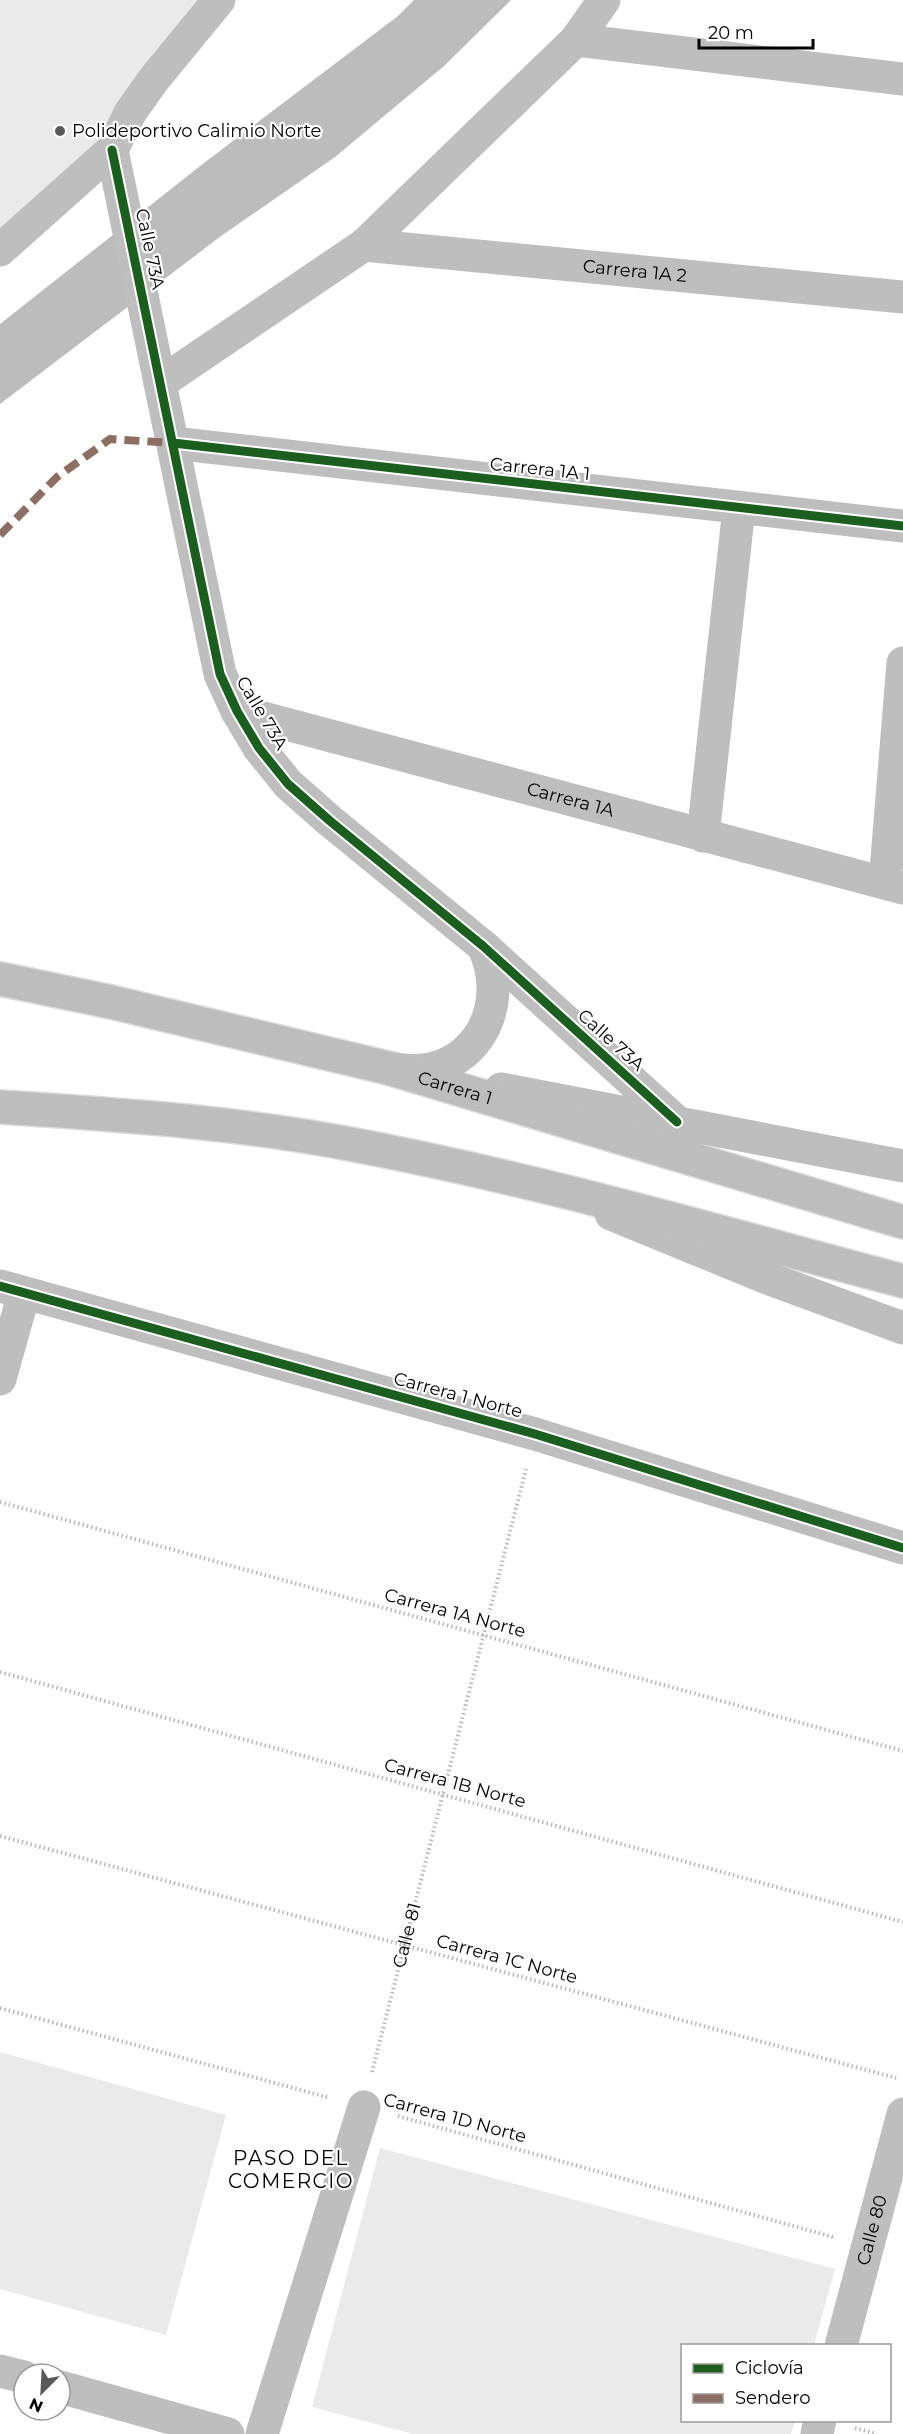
<svg xmlns="http://www.w3.org/2000/svg" width="903" height="2434" font-family="Montserrat,sans-serif">
<style>
.green{fill:#eaeaea}
.water{fill:#bcbcbc}
.lines{fill:none;stroke-linecap:round;stroke-linejoin:round}
.trunk-casing{stroke:#dbdbdb;stroke-width:36}
.path{stroke:#b8b8b8;stroke-width:4;stroke-dasharray:1.5 3;stroke-linecap:butt}
.minor{stroke:#bebebe;stroke-width:33}
.tertiary{stroke:#bebebe;stroke-width:33}
.trunk{stroke:#bdbdbd;stroke-width:33}
.quiet{stroke:#8d6e63;stroke-width:8;stroke-dasharray:15 8;stroke-linecap:butt}
.cycleway-casing{stroke:#fff;stroke-width:13}
.cycleway{stroke:#1b5e20;stroke-width:9}
.poi-dot{fill:#595959;stroke:#fff;stroke-width:2}
.labels{text-anchor:middle;dominant-baseline:central;stroke-width:4.5;stroke-linejoin:round;paint-order:stroke}
.poi-label{font-size:18px;fill:#000;stroke:#fff;text-anchor:start}
.street-label{font-size:18px;fill:#000;stroke:#fff}
.neighbourhood-label{font-size:20px;letter-spacing:1.5px;fill:#000;stroke:#fff}
</style>
<rect width="100%" height="100%" fill="#fff"/>
<path class="green" d="M0,0H219L154,79L0,250Z
M0,2052L226,2115L166,2335L0,2289Z
M380,2148L835,2269L814,2345L682,2346V2420L795,2421L791,2434H413L312,2407Z"/>
<path class="water" d="M414,0H511L444,66L335,157L221,236L0,404V324L204,163L398,16Z"/>
<g class="lines">
<defs>
<g id="trunk">
<path id="s5" d="M0,979L111,1002L388,1068L903,1222"/>
<path d="M0,1107C118,1115 238,1122 355,1145C540,1180 721,1233 903,1281"/>
</g>
</defs>
<use href="#trunk" class="trunk-casing"/>
<g class="path">
<path d="M0,1502L903,1751"/>
<path d="M0,1672L903,1922"/>
<path d="M0,1836L896,2078"/>
<path d="M0,2008L330,2098"/>
<path id="s1" d="M372,2072L526,1469"/>
<path d="M398,2116L833,2237"/>
<path d="M855,2428L877,2434"/>
</g>
<g class="minor">
<path d="M576,40L903,79"/>
<path d="M112,150L220,674L237,711L259,748L288,784L330,821L483,946L677,1122"/>
<path id="s2" d="M364,245L903,297"/>
<path d="M0,250L112,150L130,113L154,79L219,0"/>
<path d="M160,383L364,245L576,40L604,0"/>
<path d="M173,443L903,526"/>
<path id="s3" d="M237,711L903,888"/>
<path d="M703,836L739,508"/>
<path d="M885,883L903,663"/>
<path d="M0,1286L535,1434L903,1548"/>
<path d="M0,1379L24,1293"/>
<path id="s4" d="M841,2346L903,2114"/>
<path d="M0,2371L24,2377"/>
<path d="M60,2387L228,2434"/>
<path d="M262,2434L364,2107"/>
<path d="M817,2434L820,2420"/>
</g>
<path class="tertiary" d="M396,1069C469,1082 514,1011 483,946
M501,1089L903,1166
M611,1214L767,1278L903,1328"/>
<use href="#trunk" class="trunk"/>
<path class="quiet" d="M0,535L57,477L110,439L173,443"/>
<defs>
<path id="cycleway" d="M112,150L220,674L237,711L259,748L288,784L330,821L483,946L677,1122
M173,443L903,526
M0,1286L535,1434L903,1548"/>
</defs>
<use href="#cycleway" class="cycleway-casing"/>
<use href="#cycleway" class="cycleway"/>
</g>
<circle class="poi-dot" cx="60" cy="131" r="6"/>
<g class="labels">
<g class="poi-label">
<text x="72" y="131">Polideportivo Calimio Norte</text>
</g>
<g class="street-label">
<text transform="translate(150 249) rotate(78)">Calle 73A</text>
<text stroke="none"><textPath href="#s2" startOffset="272">Carrera 1A 2</textPath></text>
<text transform="translate(540 469) rotate(6)">Carrera 1A 1</text>
<text transform="translate(262 713) rotate(59)">Calle 73A</text>
<text stroke="none"><textPath href="#s3" startOffset="345">Carrera 1A</textPath></text>
<text transform="translate(611 1040) rotate(42)">Calle 73A</text>
<text stroke="none"><textPath href="#s5" startOffset="468">Carrera 1</textPath></text>
<text transform="translate(458 1395) rotate(15)">Carrera 1 Norte</text>
<text transform="translate(455 1613) rotate(15)">Carrera 1A Norte</text>
<text transform="translate(455 1783) rotate(15)">Carrera 1B Norte</text>
<text stroke="none"><textPath href="#s1" startOffset="141">Calle 81</textPath></text>
<text transform="translate(507 1959) rotate(15)">Carrera 1C Norte</text>
<text transform="translate(455 2118) rotate(15)">Carrera 1D Norte</text>
<text stroke="none"><textPath href="#s4" startOffset="120">Calle 80</textPath></text>
</g>
<g class="neighbourhood-label">
<text x="291" y="2158">PASO DEL<tspan x="291" dy="23">COMERCIO</tspan></text>
</g>
</g>
<rect x="681" y="2344" width="210" height="78" fill="#ffffff" stroke="#999999" stroke-width="1.5"/>
<rect x="693" y="2364" width="30" height="9" fill="#1b5e20" stroke="#999999" stroke-width="1.5"/>
<text x="735" y="2374" font-size="18" fill="#000000">Ciclovía</text>
<rect x="693" y="2394" width="30" height="9" fill="#8d6e63" stroke="#999999" stroke-width="1.5"/>
<text x="735" y="2404" font-size="18" fill="#000000">Sendero</text>
<g transform="translate(42 2392) rotate(204)"><circle r="28" fill="#ffffff" stroke="#999999" stroke-width="1.5"/>
<path d="M0-4.5L10 22L0 15L-10 22Z" fill="#595959"/>
<text y="-9" font-size="16" font-weight="bold" text-anchor="middle" fill="#000000">N</text>
</g>
<path d="M699 39v9h114v-9" fill="none" stroke="#000000" stroke-width="3"/>
<text x="708" y="39" font-size="18" fill="#000000" stroke="#ffffff" stroke-width="4.5" paint-order="stroke">20 m</text>
</svg>
